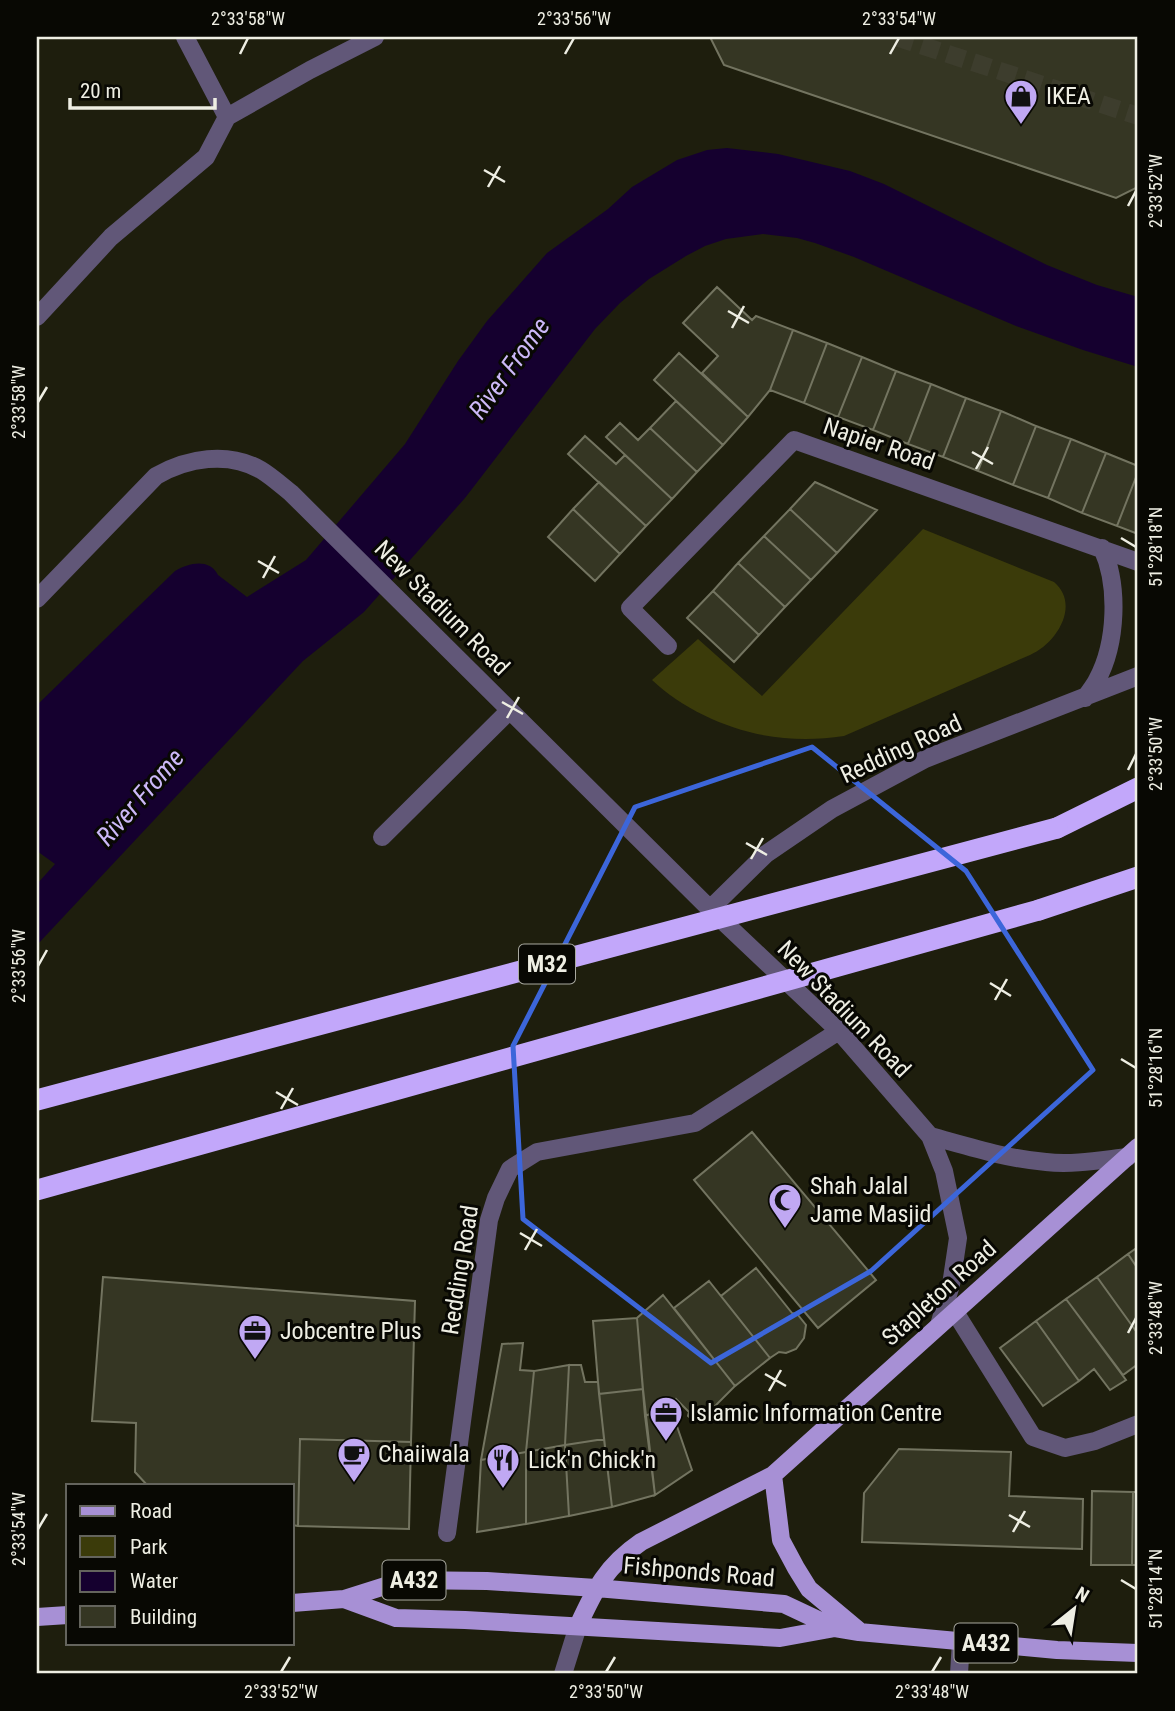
<svg xmlns="http://www.w3.org/2000/svg" width="1175" height="1711" font-family="'Roboto Condensed',sans-serif">
<style>
.green{fill:#3b3b0a}
.water{fill:#15002f}
.building{fill:#353623;stroke:#737460;stroke-width:2}
.lines{fill:none;stroke-linecap:round;stroke-linejoin:round}
.minor-tunnel{stroke:#3d3d2d;stroke-width:18;stroke-dasharray:18 9;stroke-linecap:butt}
.minor{stroke:#615778;stroke-width:18}
.major{stroke:#a790d5;stroke-width:18}
.highway{stroke:#c2a7fa;stroke-width:21}
.highway-bridge{stroke:#c2a7fa;stroke-width:21}
.marked{fill:none;stroke:#3c66da;stroke-width:5;stroke-linejoin:round}
.ticks{fill:none;stroke:#eeeee3;stroke-width:2.5}
.labels{text-anchor:middle;dominant-baseline:central;stroke-width:6;stroke-linejoin:round;paint-order:stroke}
.shield{fill:#080803;stroke:#a9a9a0;stroke-width:2}
.shield-label{font-size:23px;font-weight:bold;fill:#eeeee3}
.poi-label{font-size:24px;fill:#eeeee3;stroke:#080803;text-anchor:start}
.street-label{font-size:24px;fill:#eeeee3;stroke:#080803}
.water-label{font-size:26px;font-style:italic;fill:#ccb8f7;stroke:#080803}
.neatline{fill:none;stroke:#eeeee3;stroke-width:2.5}
.ticks-label{font-size:18px;text-anchor:middle;fill:#eeeee3}
</style>
<rect width="100%" height="100%" fill="#1e1e0d"/>
<path class="green" d="M923,529L1054,582C1081,605 1056,644 1030,655L844,736C824,739 804,740 784,738C737,734 686,712 652,680L698,639L762,696Z"/>
<path class="water" d="M727,148L778,154L850,171L884,184L1047,265L1097,285L1138,297V367L1083,350L1016,326L854,257L815,243L797,238L763,234L726,239L705,246L686,256L649,279L620,303L595,329L465,498L364,612L303,661L37,945V884L55,864L37,851V705L175,571C189,563 209,558 218,575L247,597L306,560L405,444L458,361L487,321L547,253L608,209L632,187L677,160L707,150Z"/>
<path class="building" d="M710,37H1138V187L1116,198L724,65Z
M717,287L752,320L756,316L793,330L770,390L748,417L702,373L718,356L683,323Z
M793,330L827,343L804,403L770,390Z
M827,343L862,357L838,417L804,403Z
M679,353L748,417L723,445L654,380Z
M862,357L896,371L873,430L838,417Z
M896,371L931,384L908,444L873,430Z
M931,384L966,398L943,457L908,444Z
M966,398L1001,411L978,471L943,457Z
M676,401L723,445L697,472L650,428Z
M1001,411L1036,426L1013,485L978,471Z
M620,423L638,440L650,428L697,472L672,499L606,437Z
M1036,426L1071,439L1048,498L1013,485Z
M585,436L616,464L625,455L672,499L646,526L568,454Z
M1071,439L1106,453L1082,513L1048,498Z
M1106,453L1138,466V472L1117,526L1082,513Z
M1138,472V534L1117,526Z
M599,482L646,526L620,554L573,509Z
M815,482L877,510L837,553L790,509Z
M573,509L620,554L595,581L548,537Z
M790,509L837,553L811,580L764,536Z
M764,536L811,580L785,607L738,563Z
M738,563L785,607L759,635L713,591Z
M713,591L759,635L734,662L687,618Z
M752,1132L876,1280L818,1328L694,1180Z
M1138,1247V1269L1128,1254Z
M1128,1254L1138,1269V1334L1097,1277Z
M756,1268L792,1313L798,1315L806,1325L804,1338L796,1349L786,1353L779,1352L770,1358L721,1296Z
M103,1277L415,1301L411,1442L300,1439L298,1526L292,1525V1485H147L135,1472L136,1423L92,1421Z
M1097,1277L1138,1334V1364L1123,1375L1066,1299Z
M709,1281L770,1358L735,1386L674,1308Z
M663,1295L735,1386L715,1406L716,1410L715,1414L703,1422L694,1421L688,1416L689,1412L676,1399L670,1406L645,1416L637,1318Z
M1066,1299L1126,1380L1110,1390L1094,1369L1079,1381L1036,1321Z
M637,1318L643,1389L599,1394L593,1321Z
M1036,1321L1079,1381L1043,1406L1000,1348Z
M523,1343L520,1370L534,1371L526,1452L481,1460L502,1344Z
M569,1365H581L585,1382H598L604,1439L565,1445Z
M569,1365L565,1445L526,1452L534,1371Z
M643,1389L655,1495L612,1507L599,1394Z
M670,1406L692,1470L655,1495L645,1416Z
M300,1439L411,1442L409,1529L298,1526Z
M604,1439L612,1507L569,1516L565,1445Z
M565,1445L569,1516L526,1524V1452Z
M899,1449L1011,1452L1009,1496L1083,1499L1082,1549L862,1542L864,1493Z
M526,1452V1524L477,1532L481,1460Z
M1092,1491L1133,1492L1132,1565H1091Z
M1133,1492H1138V1565H1132Z"/>
<g class="lines">
<path class="minor-tunnel" d="M896,37L1138,116"/>
<path class="minor" d="M185,37L227,117
M37,317L111,237L206,157L227,117L310,70L375,37
M37,599L156,476C187,458 228,451 261,470C271,476 281,485 291,493L710,909L839,1031L930,1136L944,1171L958,1238L951,1285L939,1325
M668,646L630,608L794,440L1138,562
M1085,698C1089,692 1094,686 1097,680C1117,643 1119,585 1102,548
M382,837L510,710
M710,909L766,854L832,809L925,759L1138,676
M930,1136C967,1146 1007,1159 1046,1162C1073,1165 1101,1160 1128,1157
M955,1312L1033,1437L1065,1448L1095,1441L1138,1424
M447,1533L489,1220L496,1198L510,1169L537,1152L695,1123L839,1031
M563,1674L578,1626
M959,1674L961,1641"/>
<path class="major" d="M773,1475L781,1540L796,1568L809,1589L858,1630
M344,1599L396,1618L465,1620L780,1638L835,1628
M292,1603L344,1599L404,1580L487,1581L596,1588L784,1604L835,1628L859,1632L1057,1650L1138,1653
M37,1617L68,1615
M578,1626C595,1589 606,1566 641,1542L773,1475L1138,1147"/>
<path class="highway" d="M1057,828L1138,788
M1039,910L1138,877"/>
<path class="highway-bridge" d="M37,1100L1057,828
M37,1190C370,1096 705,1005 1039,910"/>
</g>
<path class="marked" d="M812,747L966,871L1093,1070L871,1271L711,1363L523,1219L513,1046L635,807Z"/>
<path class="ticks" d="M240,54L248,38M565,54L574,38M890,54L899,38M484,170L505,182M488,187L500,166M1128,206L1136,191M728,311L749,323M732,328L744,306M38,402L47,387M972,452L993,464M976,469L988,447M1121,538L1136,547M258,561L279,573M263,578L275,556M502,702L523,714M507,718L519,697M1128,770L1136,754M746,843L767,855M751,859L763,838M38,966L47,950M990,983L1011,996M995,1000L1007,979M1121,1059L1136,1068M276,1092L298,1105M281,1109L293,1088M520,1233L542,1246M525,1250L537,1229M1128,1333L1136,1318M765,1374L786,1386M769,1391L781,1370M1009,1515L1030,1527M38,1529L47,1514M1013,1532L1025,1511M1121,1580L1136,1589M281,1672L290,1657M606,1672L615,1657M932,1672L941,1657"/>
<defs>
<symbol id="shop-pin" viewBox="-11 -11 22 30"><path d="M0 17L-7.5 6A9.5 9.5 0 1 1 7.5 6Z" fill="#c0a8f3" stroke="#080803"/><path d="M-5-2.5h2.3a2.7 3.5 0 0 1 5.4 0H5L5.5 6h-11ZM-1.5-2.5h3a1.5 2.3 0 0 0-3 0Z" fill="#111"/></symbol>
<symbol id="mosque-pin" viewBox="-11 -11 22 30"><path d="M0 17L-7.5 6A9.5 9.5 0 1 1 7.5 6Z" fill="#c0a8f3" stroke="#080803"/><path d="M3.5-4.9A6 6 0 1 0 3.5 4.9A5 5 0 1 1 3.5-4.9Z" fill="#111"/></symbol>
<symbol id="office-pin" viewBox="-11 -11 22 30"><path d="M0 17L-7.5 6A9.5 9.5 0 1 1 7.5 6Z" fill="#c0a8f3" stroke="#080803"/><path d="M-6-3h4V-5.5h4V-3h4V5H-6ZM-1-4.5V-3h2v-1.5ZM-6 0V1H6V0Z" fill="#111"/></symbol>
<symbol id="cafe-pin" viewBox="-11 -11 22 30"><path d="M0 17L-7.5 6A9.5 9.5 0 1 1 7.5 6Z" fill="#c0a8f3" stroke="#080803"/><path d="M-5.5-4.5H6V0H3Q3 3.5 0 3.5H-2.5Q-5.5 3.5-5.5 0ZM3-3.2v2h1.7v-2ZM-6 4.5H4V6H-6Z" fill="#111"/></symbol>
<symbol id="restaurant-pin" viewBox="-11 -11 22 30"><path d="M0 17L-7.5 6A9.5 9.5 0 1 1 7.5 6Z" fill="#c0a8f3" stroke="#080803"/><path d="M-5-6h1v4h1v-4h1v4h1v-4h1v5L-1.5 .5V6h-2V.5L-5-1ZM5-6V6H3V1.5H1.5Q1.5-4 5-6Z" fill="#111"/></symbol>
</defs>
<g fill-rule="evenodd">
<use href="#shop-pin" x="1002" y="77" width="38" height="52"/>
<use href="#mosque-pin" x="766" y="1181" width="38" height="52"/>
<use href="#office-pin" x="236" y="1312" width="38" height="52"/>
<use href="#office-pin" x="647" y="1394" width="38" height="52"/>
<use href="#cafe-pin" x="335" y="1435" width="38" height="52"/>
<use href="#restaurant-pin" x="484" y="1441" width="38" height="52"/>
</g>
<g class="labels">
<g class="shield">
<rect x="519" y="944.5" width="56" height="39" rx="5"/>
<rect x="382.5" y="1560.5" width="63" height="39" rx="5"/>
<rect x="954.5" y="1623.5" width="63" height="39" rx="5"/>
</g>
<g class="shield-label">
<text x="547" y="964">M32</text>
<text x="414" y="1580">A432</text>
<text x="986" y="1643">A432</text>
</g>
<g class="poi-label">
<text x="1046" y="96">IKEA</text>
<text x="810" y="1186">Shah Jalal<tspan x="810" dy="28">Jame Masjid</tspan></text>
<text x="280" y="1331">Jobcentre Plus</text>
<text x="690" y="1413">Islamic Information Centre</text>
<text x="378" y="1454">Chaiiwala</text>
<text x="528" y="1460">Lick'n Chick'n</text>
</g>
<g class="street-label">
<text transform="translate(879 444) rotate(19)">Napier Road</text>
<text transform="translate(442 608) rotate(45)">New Stadium Road</text>
<text transform="translate(901 749) rotate(-25)">Redding Road</text>
<text transform="translate(844 1009) rotate(46)">New Stadium Road</text>
<text transform="translate(460 1270) rotate(-81)">Redding Road</text>
<text transform="translate(939 1293) rotate(-42)">Stapleton Road</text>
<text transform="translate(699 1572) rotate(5)">Fishponds Road</text>
</g>
<g class="water-label">
<text transform="translate(509 368) rotate(-54)">River Frome</text>
<text transform="translate(140 797) rotate(-49)">River Frome</text>
</g>
</g>
<rect width="1175" height="1711" fill="none" stroke="#080803" stroke-width="77"/>
<rect x="66" y="1484" width="228" height="161" fill="#080803" stroke="#64645d" stroke-width="2"/>
<rect x="80" y="1506" width="35" height="10" fill="#a790d5" stroke="#64645d" stroke-width="2"/>
<text x="130" y="1518" font-size="21" fill="#eeeee3">Road</text>
<rect x="80" y="1536" width="35" height="21" fill="#3b3b0a" stroke="#64645d" stroke-width="2"/>
<text x="130" y="1554" font-size="21" fill="#eeeee3">Park</text>
<rect x="80" y="1571" width="35" height="21" fill="#15002f" stroke="#64645d" stroke-width="2"/>
<text x="130" y="1588" font-size="21" fill="#eeeee3">Water</text>
<rect x="80" y="1606" width="35" height="21" fill="#353623" stroke="#64645d" stroke-width="2"/>
<text x="130" y="1624" font-size="21" fill="#eeeee3">Building</text>
<g transform="translate(1074 1609) rotate(30)" stroke="#080803" stroke-width="5" paint-order="stroke">
<path d="M0-5L12 26L0 18L-12 26Z" fill="#eeeee3"/>
<text y="-10" font-size="19" font-weight="bold" text-anchor="middle" fill="#eeeee3">N</text>
</g>
<path d="M70 98v10h145v-10" fill="none" stroke="#eeeee3" stroke-width="3.5"/>
<text x="80" y="98" font-size="21" fill="#eeeee3" stroke="#080803" stroke-width="5" paint-order="stroke">20 m</text>
<rect x="38" y="38" width="1098" height="1634" class="neatline"/>
<g class="ticks-label">
<text x="248" y="25">2°33'58"W</text>
<text x="574" y="25">2°33'56"W</text>
<text x="899" y="25">2°33'54"W</text>
<text transform="translate(1156 191) rotate(-90)" y="6">2°33'52"W</text>
<text transform="translate(19 402) rotate(-90)" y="6">2°33'58"W</text>
<text transform="translate(1156 547) rotate(-90)" y="6">51°28'18"N</text>
<text transform="translate(1156 754) rotate(-90)" y="6">2°33'50"W</text>
<text transform="translate(19 966) rotate(-90)" y="6">2°33'56"W</text>
<text transform="translate(1156 1068) rotate(-90)" y="6">51°28'16"N</text>
<text transform="translate(1156 1318) rotate(-90)" y="6">2°33'48"W</text>
<text transform="translate(19 1529) rotate(-90)" y="6">2°33'54"W</text>
<text transform="translate(1156 1589) rotate(-90)" y="6">51°28'14"N</text>
<text x="281" y="1698">2°33'52"W</text>
<text x="606" y="1698">2°33'50"W</text>
<text x="932" y="1698">2°33'48"W</text>
</g>
</svg>
